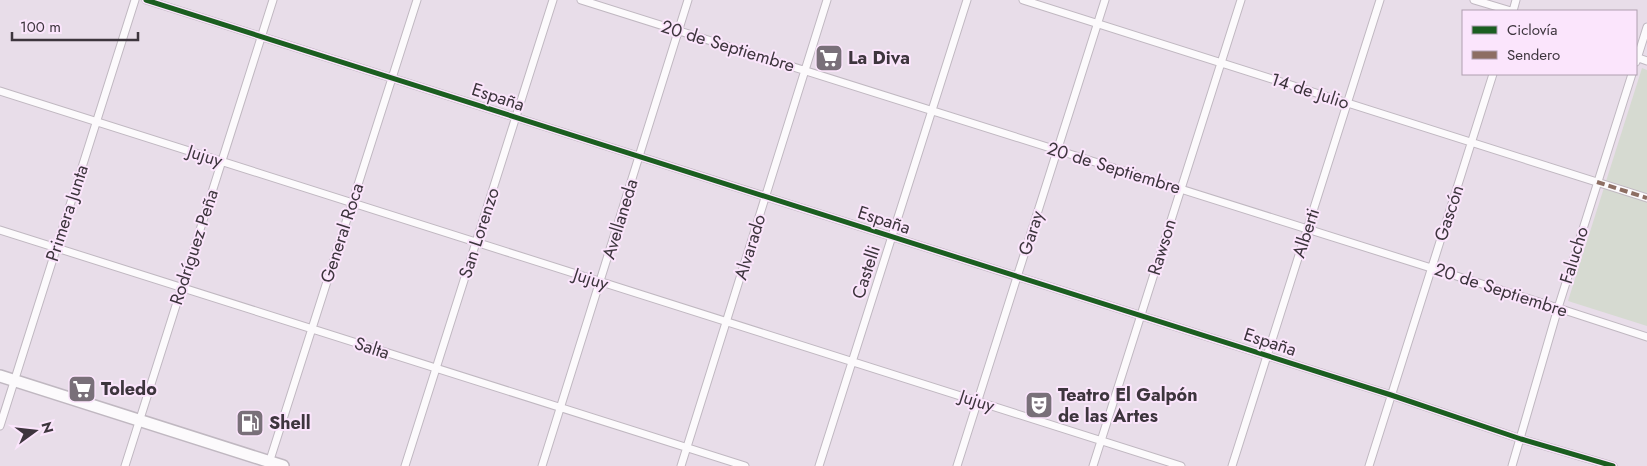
<svg xmlns="http://www.w3.org/2000/svg" width="1647" height="466" font-family="Jost,sans-serif">
<style>
.green{fill:#d6dad1}
.lines{fill:none;stroke-linecap:round;stroke-linejoin:round}
.street-casing{stroke:#c0b8c1;stroke-width:9}
.primary-casing{stroke:#c0b8c1;stroke-width:14}
.street{stroke:#fcfafc;stroke-width:7}
.primary{stroke:#fcfafc;stroke-width:11}
.quiet{stroke:#8d6e63;stroke-width:4;stroke-dasharray:8 4;stroke-linecap:butt}
.cycleway-casing{stroke:#fbe5fc;stroke-width:8}
.cycleway{stroke:#1b5e20;stroke-width:5}
.labels{text-anchor:middle;dominant-baseline:central;stroke-width:4;stroke-linejoin:round;paint-order:stroke}
.street-label{font-size:18px;fill:#3d353d;stroke:#fbe5fc}
.poi-label{font-size:18px;font-weight:bold;fill:#3d353d;stroke:#fbe5fc;text-anchor:start}
</style>
<rect width="100%" height="100%" fill="#e8dde9"/>
<path class="green" d="M1642,68L1647,70V326L1568,301Z"/>
<g class="lines">
<defs>
<path id="street" d="M146,0L1391,395L1521,439L1613,466
M581,0L1558,308L1647,337
M1023,0L1647,198
M1474,0L1511,11
M1513,11L1516,0
M1636,57L1647,61
M1636,62L1647,27
M0,91L1181,466
M0,230L745,466
M0,426L135,0
M269,463L417,0
M125,466L273,0
M405,466L553,0
M542,466L688,0
M681,466L827,0
M819,466L967,0
M957,466L1105,0
M1093,466L1241,0
M1232,466L1380,0
M1369,466L1493,74
M1512,466L1558,308L1632,74"/>
<path id="primary" d="M0,376L283,466"/>
</defs>
<use href="#street" class="street-casing"/>
<use href="#primary" class="primary-casing"/>
<use href="#street" class="street"/>
<use href="#primary" class="primary"/>
<path class="quiet" d="M1597,182L1647,198"/>
<defs>
<path id="cycleway" d="M146,0L1391,395L1521,439L1613,466"/>
</defs>
<use href="#cycleway" class="cycleway-casing"/>
<use href="#cycleway" class="cycleway"/>
</g>
<defs>
<symbol id="supermarket-square" viewBox="-11 -11 22 22"><rect x="-9" y="-9" width="18" height="18" rx="4" fill="#797079" stroke="#fbe5fc"/><path d="M-6-5.5h2.5l.6 2H6L4.5 2H-2.5L-4.4-4H-6ZM-1.5 3.2a1.3 1.3 0 1 0 .1 0ZM3 3.2a1.3 1.3 0 1 0 .1 0Z" fill="#fff"/></symbol>
<symbol id="theatre-square" viewBox="-11 -11 22 22"><rect x="-9" y="-9" width="18" height="18" rx="4" fill="#797079" stroke="#fbe5fc"/><path d="M-5-5.5Q0-4 5-5.5V0Q5 5 0 6Q-5 5-5 0ZM-3.3-2.5H-1v1.5H-3.3ZM1-2.5H3.3v1.5H1ZM-2.8 1Q0 5.5 2.8 1Z" fill="#fff"/></symbol>
<symbol id="fuel-square" viewBox="-11 -11 22 22"><rect x="-9" y="-9" width="18" height="18" rx="4" fill="#797079" stroke="#fbe5fc"/><path d="M-5.5-6h7V0h2V4h1.3V-2.5L3-4.5l.8-.8L6-3V5H2.5V1h-1V6h-7ZM-4.2-4.7v3.2H.2V-4.7Z" fill="#fff"/></symbol>
</defs>
<g fill-rule="evenodd">
<use href="#supermarket-square" x="813" y="42" width="32" height="32"/>
<use href="#supermarket-square" x="66" y="373" width="32" height="32"/>
<use href="#theatre-square" x="1023" y="389" width="32" height="32"/>
<use href="#fuel-square" x="234" y="407" width="32" height="32"/>
</g>
<g class="labels">
<g class="street-label">
<text transform="translate(728 46) rotate(17)">20 de Septiembre</text>
<text transform="translate(1310 91) rotate(18)">14 de Julio</text>
<text transform="translate(498 97) rotate(18)">España</text>
<text transform="translate(205 156) rotate(18)">Jujuy</text>
<text transform="translate(1114 168) rotate(17)">20 de Septiembre</text>
<text transform="translate(67 213) rotate(-72)">Primera Junta</text>
<text transform="translate(1449 213) rotate(-72)">Gascón</text>
<text transform="translate(620 219) rotate(-73)">Avellaneda</text>
<text transform="translate(884 220) rotate(18)">España</text>
<text transform="translate(342 233) rotate(-72)">General Roca</text>
<text transform="translate(479 233) rotate(-72)">San Lorenzo</text>
<text transform="translate(1031 233) rotate(-72)">Garay</text>
<text transform="translate(1306 233) rotate(-72)">Alberti</text>
<text transform="translate(194 247) rotate(-72)">Rodríguez Peña</text>
<text transform="translate(750 247) rotate(-73)">Alvarado</text>
<text transform="translate(1162 247) rotate(-73)">Rawson</text>
<text transform="translate(1574 255) rotate(-73)">Falucho</text>
<text transform="translate(866 272) rotate(-72)">Castelli</text>
<text transform="translate(591 279) rotate(18)">Jujuy</text>
<text transform="translate(1501 290) rotate(18)">20 de Septiembre</text>
<text transform="translate(1270 342) rotate(18)">España</text>
<text transform="translate(372 348) rotate(18)">Salta</text>
<text transform="translate(977 401) rotate(18)">Jujuy</text>
</g>
<g class="poi-label">
<text x="848" y="58">La Diva</text>
<text x="101" y="389">Toledo</text>
<text x="1058" y="395">Teatro El Galpón<tspan x="1058" dy="21">de las Artes</tspan></text>
<text x="269" y="423">Shell</text>
</g>
</g>
<rect x="1462" y="10" width="175" height="65" fill="#fbe5fc" stroke="#af9fb0"/>
<rect x="1472" y="26" width="25" height="8" fill="#1b5e20" stroke="#af9fb0"/>
<text x="1507" y="35" font-size="15" fill="#3d353d">Ciclovía</text>
<rect x="1472" y="51" width="25" height="8" fill="#8d6e63" stroke="#af9fb0"/>
<text x="1507" y="60" font-size="15" fill="#3d353d">Sendero</text>
<g transform="translate(35 431) rotate(75)" stroke="#fbe5fc" stroke-width="4" paint-order="stroke">
<path d="M0-4L9 19L0 12L-9 19Z" fill="#3d353d"/>
<text y="-8" font-size="14" font-weight="bold" text-anchor="middle" fill="#3d353d">N</text>
</g>
<path d="M12 32v8h126v-8" fill="none" stroke="#3d353d" stroke-width="2.5"/>
<text x="20" y="32" font-size="15" fill="#3d353d" stroke="#fbe5fc" stroke-width="4" paint-order="stroke">100 m</text>
</svg>
